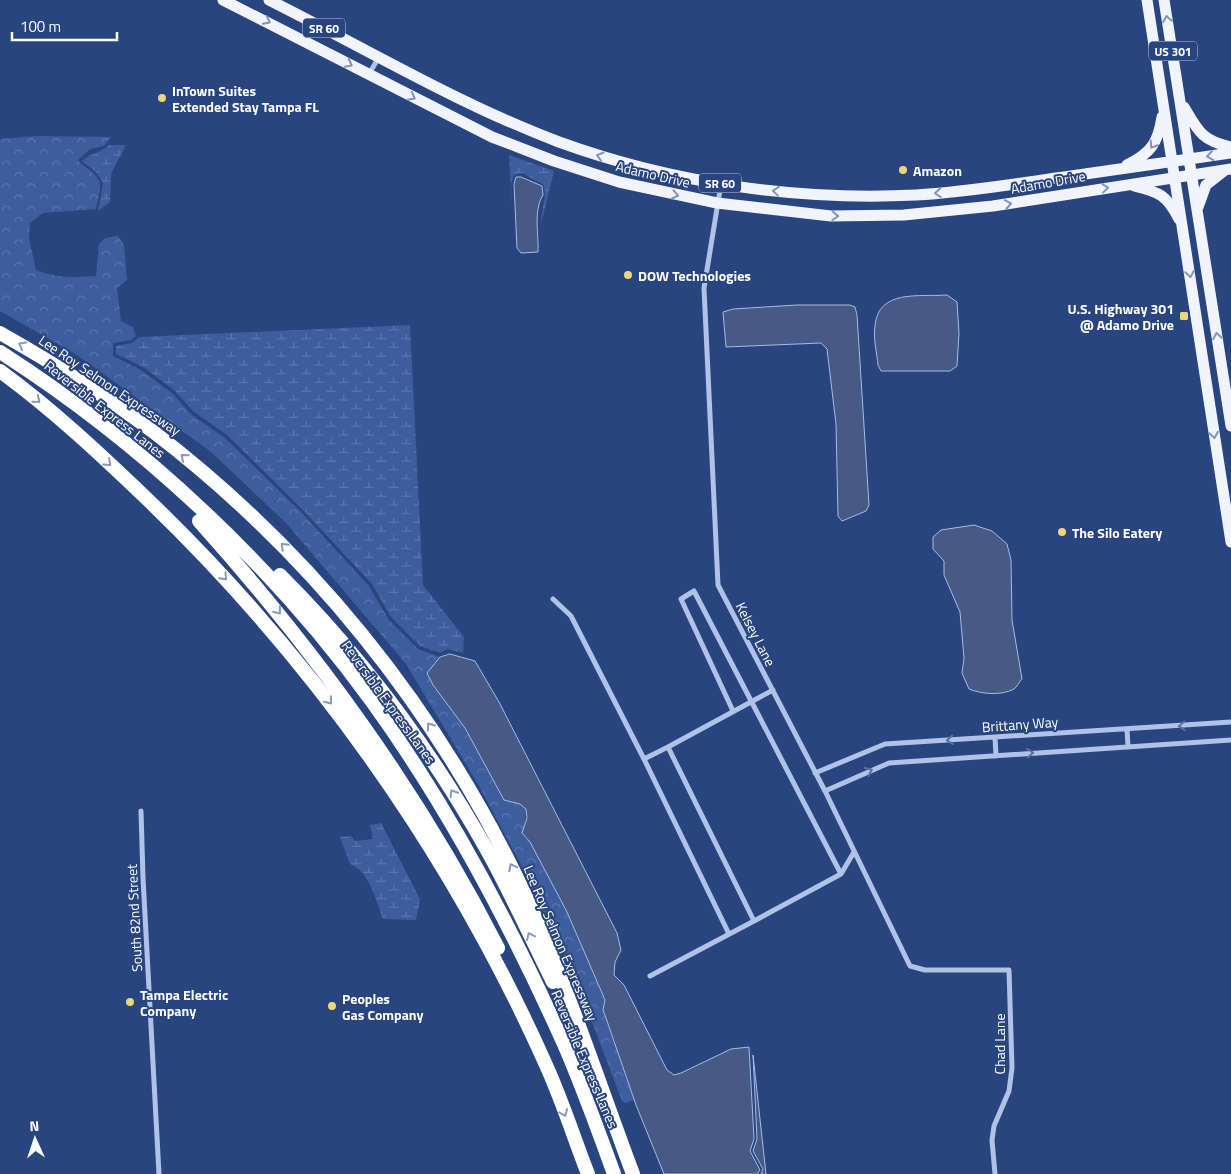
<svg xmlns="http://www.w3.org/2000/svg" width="1231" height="1174" font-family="'Titillium Web',sans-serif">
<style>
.forest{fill:url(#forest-crowns)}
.wetland{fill:url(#wetland-marsh)}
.water{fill:#465a85;stroke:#a5bce5}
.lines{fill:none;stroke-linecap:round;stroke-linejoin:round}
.street{stroke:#b0c2e5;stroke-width:5}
.primary{stroke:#f1f4fd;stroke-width:11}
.highway{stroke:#fff;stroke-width:14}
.oneway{stroke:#8394b8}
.oneway2{stroke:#8999b9}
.oneway3{stroke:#5871a3}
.poi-dot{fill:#ecd777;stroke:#294580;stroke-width:2}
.labels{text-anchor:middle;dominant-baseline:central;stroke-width:4;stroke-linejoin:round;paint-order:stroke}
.shield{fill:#294580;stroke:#bfc7d9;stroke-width:1}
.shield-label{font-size:12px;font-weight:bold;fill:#fff}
.poi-label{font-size:14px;font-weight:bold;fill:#fff;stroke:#294580;text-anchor:start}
.street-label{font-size:14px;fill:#fff;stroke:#294580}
</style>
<defs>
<pattern id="forest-crowns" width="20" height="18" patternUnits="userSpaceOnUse" patternTransform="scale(1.25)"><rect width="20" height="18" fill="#3e5d9d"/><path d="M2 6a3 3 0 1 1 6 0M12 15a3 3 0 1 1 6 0" fill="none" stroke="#5b75ac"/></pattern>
<pattern id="wetland-marsh" width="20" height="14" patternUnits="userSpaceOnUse" patternTransform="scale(1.25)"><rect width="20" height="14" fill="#3e5d9d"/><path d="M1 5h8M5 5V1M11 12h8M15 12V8" fill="none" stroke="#5b75ac"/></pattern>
</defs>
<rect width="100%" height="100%" fill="#294580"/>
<path class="forest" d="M36,136L111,137L104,146L90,149L78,160C84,168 99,174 100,184C101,191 97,202 96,209L43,213L30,223L29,238L36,270C55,278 76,278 96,276L99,244L105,238L118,236L124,245L127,280L117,288L121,321L133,327L136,336L131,340L113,343V356L141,370L172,393L192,415L225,438L301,512L369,586L389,620L418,649L440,657L428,673L433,685L465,728L504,800L520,804L526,809L524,837L530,842L567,912L605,1001L603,1010L634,1100L626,1103L622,1101L581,993L521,865L479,786L406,664L287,524L210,451L77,355L0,311V139Z"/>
<path class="wetland" d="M109,145H126L111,174L110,202L98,211L103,183L97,173L82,161C91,153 103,152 109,145Z
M509,155L554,171L541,224C541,210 547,198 544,185L522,173L514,175L511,184L513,220Z
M410,325L423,585L464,637L463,653L447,649L440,653L420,646L391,617L372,584L303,510L227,435L194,412L174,390L143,367L116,354V346L132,343L139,337Z
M381,823L420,899L416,920L383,919C376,901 370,872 350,864L340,837L351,836L355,841L373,839L370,825Z"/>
<path class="water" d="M516,177H521L542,186L543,195C533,211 539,234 538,252L521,253L517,248L514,184Z
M947,295L957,302L959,333L957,366L950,371H881L878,365C877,353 873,339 875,326C878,289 919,297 947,295Z
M797,305H850L855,307L857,315L869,505L866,511L842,521L838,516L836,424L827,349L821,343L726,347L723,312L733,309Z
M974,525L992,531L1007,544L1011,560L1012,620L1022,679C1019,682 1017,687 1014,689C1001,696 981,694 969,689L962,673L964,658L960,612L944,575V561L933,549V537L941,530Z
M450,654L475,661L499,702L617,933L621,950L615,962L614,975L624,985L667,1070L674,1075L681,1073L731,1049L749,1047L754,1139L750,1151L760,1170L757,1174H664L636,1105L607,1021L603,1010L605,1000L567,912L530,842L522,833L527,818L526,809L520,804L504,800L465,728L433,685L427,673L440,657Z
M753,1055L766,1174H761L763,1169L753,1151L757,1139Z"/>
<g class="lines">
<path class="street" d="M369,74L379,57
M721,184L704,288L718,585L825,791L910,966L925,970H1009L1012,1068L1009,1091L994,1126L992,1140L995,1174
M553,599L571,616L644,759
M773,690L668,747L754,921L841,874L854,852
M733,711L681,599L694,591L841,874
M1127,729L1128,746
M995,737L996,756
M668,747L644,759L729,934
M815,773L885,744L1231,722
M825,791L889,763L1231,740
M141,811L143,878L159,1174
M650,976L754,921"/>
<path class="primary" d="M223,0L492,137L554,161L619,182L717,203L831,216L904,215L993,206L1231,169
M269,0C365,48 458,104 559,142C672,183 796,201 916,195C968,192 1020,183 1071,176C1124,168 1178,161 1231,153
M1147,0L1231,542
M1164,0L1231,426
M1184,107C1198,131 1202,141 1231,147
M1127,165C1151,153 1158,143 1162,117
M1134,186C1159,192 1167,195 1179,219
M1198,207L1206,185L1224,171"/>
<path class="highway" d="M0,333C53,363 106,396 155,433C310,552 433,705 518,880C564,974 596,1076 633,1174
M0,352C142,443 274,566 373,703C449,808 510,924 563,1042C582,1085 598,1130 614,1174
M0,371C52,409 99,453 145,497C314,659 451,852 546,1065C562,1100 574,1138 588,1174
M199,521C315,650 419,793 498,948
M280,575C361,656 431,750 487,850C511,893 531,938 553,982"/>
</g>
<defs><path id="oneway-chevron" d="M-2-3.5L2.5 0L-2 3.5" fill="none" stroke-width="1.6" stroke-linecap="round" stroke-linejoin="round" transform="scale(1.25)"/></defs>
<g class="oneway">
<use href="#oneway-chevron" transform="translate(1167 19) rotate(-100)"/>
<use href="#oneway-chevron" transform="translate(267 21) rotate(27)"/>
<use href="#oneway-chevron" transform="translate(349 64) rotate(27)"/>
<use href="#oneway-chevron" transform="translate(412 97) rotate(28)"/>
<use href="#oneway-chevron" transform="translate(1153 145) rotate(123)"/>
<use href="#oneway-chevron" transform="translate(600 156) rotate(-163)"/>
<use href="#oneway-chevron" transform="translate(1210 156) rotate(172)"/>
<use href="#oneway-chevron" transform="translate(1105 188) rotate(-7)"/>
<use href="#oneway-chevron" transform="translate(776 191) rotate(-174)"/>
<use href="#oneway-chevron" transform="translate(938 193) rotate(176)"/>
<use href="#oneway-chevron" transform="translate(675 195) rotate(12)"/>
<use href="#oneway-chevron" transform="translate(1008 204) rotate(-10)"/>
<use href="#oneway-chevron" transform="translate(835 216) rotate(2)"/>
<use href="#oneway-chevron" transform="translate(1190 274) rotate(81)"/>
<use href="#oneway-chevron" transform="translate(1217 336) rotate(-99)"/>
<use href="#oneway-chevron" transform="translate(1214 435) rotate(81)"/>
</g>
<g class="oneway2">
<use href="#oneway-chevron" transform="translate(22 345) rotate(-150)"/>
<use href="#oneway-chevron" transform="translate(37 400) rotate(39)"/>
<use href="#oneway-chevron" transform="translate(184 457) rotate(-141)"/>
<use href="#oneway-chevron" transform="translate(108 463) rotate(42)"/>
<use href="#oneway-chevron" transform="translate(284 546) rotate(-135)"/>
<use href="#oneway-chevron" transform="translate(224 577) rotate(47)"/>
<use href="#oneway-chevron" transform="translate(278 611) rotate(51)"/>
<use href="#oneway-chevron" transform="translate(329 701) rotate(52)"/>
<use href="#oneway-chevron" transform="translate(430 726) rotate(-125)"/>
<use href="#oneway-chevron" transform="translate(453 793) rotate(-122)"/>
<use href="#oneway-chevron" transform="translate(512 867) rotate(-117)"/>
<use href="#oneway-chevron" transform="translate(530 936) rotate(-115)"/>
<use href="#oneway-chevron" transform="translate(564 1113) rotate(69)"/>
</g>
<g class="oneway3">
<use href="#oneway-chevron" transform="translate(1182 726) rotate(177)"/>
<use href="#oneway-chevron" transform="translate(950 740) rotate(176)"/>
<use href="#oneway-chevron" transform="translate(1030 753) rotate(-4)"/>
<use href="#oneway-chevron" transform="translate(869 771) rotate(-24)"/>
</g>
<g class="poi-dot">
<circle cx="162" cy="98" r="5"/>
<circle cx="903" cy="170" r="5"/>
<circle cx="628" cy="275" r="5"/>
<rect x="1179" y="311" width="10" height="10" rx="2.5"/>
<circle cx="1062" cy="532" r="5"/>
<circle cx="130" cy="1002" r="5"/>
<circle cx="332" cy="1006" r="5"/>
</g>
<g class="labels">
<g class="shield">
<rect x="303" y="18.5" width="42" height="19" rx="4"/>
<rect x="1149" y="41.5" width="48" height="19" rx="4"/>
<rect x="699" y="173.5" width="42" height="19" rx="4"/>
</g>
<g class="shield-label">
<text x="324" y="28">SR 60</text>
<text x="1173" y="51">US 301</text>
<text x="720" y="183">SR 60</text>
</g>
<g class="poi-label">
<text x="172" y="90">InTown Suites<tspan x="172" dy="16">Extended Stay Tampa FL</tspan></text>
<text x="913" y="170">Amazon</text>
<text x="638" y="275">DOW Technologies</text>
<text x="1174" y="308" text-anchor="end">U.S. Highway 301<tspan x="1174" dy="16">@ Adamo Drive</tspan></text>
<text x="1072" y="532">The Silo Eatery</text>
<text x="140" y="994">Tampa Electric<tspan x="140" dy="16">Company</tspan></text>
<text x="342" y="998">Peoples<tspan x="342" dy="16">Gas Company</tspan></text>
</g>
<g class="street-label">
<text transform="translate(653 174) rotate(13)">Adamo Drive</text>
<text transform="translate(1048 182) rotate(-10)">Adamo Drive</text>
<text transform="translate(110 385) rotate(34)">Lee Roy Selmon Expressway</text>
<text transform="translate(105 409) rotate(38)">Reversible Express Lanes</text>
<text transform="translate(756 634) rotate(63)">Kelsey Lane</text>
<text transform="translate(389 702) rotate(54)">Reversible Express Lanes</text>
<text transform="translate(1020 724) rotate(-4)">Brittany Way</text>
<text transform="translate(134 918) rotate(-93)">South 82nd Street</text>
<text transform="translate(561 943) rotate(67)">Lee Roy Selmon Expressway</text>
<text transform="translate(999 1044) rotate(-90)">Chad Lane</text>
<text transform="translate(585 1059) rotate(67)">Reversible Express Lanes</text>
</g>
</g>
<g transform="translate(35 1139) rotate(357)" stroke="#294580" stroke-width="4" paint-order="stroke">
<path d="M0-4L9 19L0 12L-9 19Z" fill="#ffffff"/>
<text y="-8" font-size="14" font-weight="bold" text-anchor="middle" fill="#ffffff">N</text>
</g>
<path d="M12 32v8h105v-8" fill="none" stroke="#ffffff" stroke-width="2.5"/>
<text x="20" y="32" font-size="15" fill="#ffffff" stroke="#294580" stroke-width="4" paint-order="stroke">100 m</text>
</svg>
